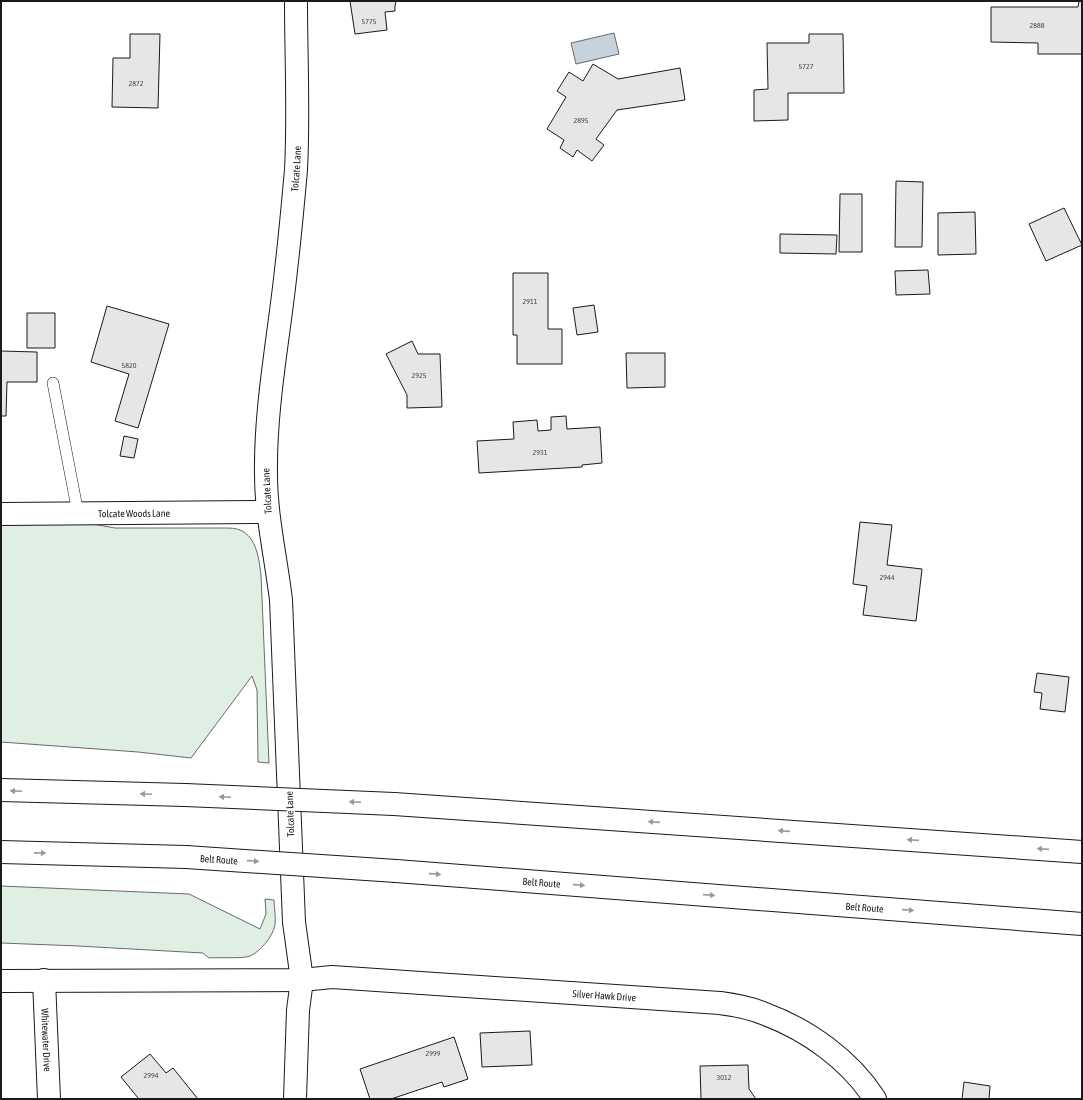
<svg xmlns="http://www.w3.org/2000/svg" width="1083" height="1100" font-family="'Asap Condensed',sans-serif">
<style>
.green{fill:#e0efe3;stroke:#6a6a6a}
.water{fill:#c6d2dc;stroke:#6a6a6a}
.building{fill:#e6e6e6;stroke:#1a1a1a}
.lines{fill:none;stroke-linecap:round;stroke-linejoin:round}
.service-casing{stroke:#1a1a1a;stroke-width:12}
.minor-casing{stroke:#1a1a1a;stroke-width:24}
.motorway-casing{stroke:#1a1a1a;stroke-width:24}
.service{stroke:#fff;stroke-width:11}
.minor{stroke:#fff;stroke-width:22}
.motorway{stroke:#fff;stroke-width:22}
.motorway-bridge-casing{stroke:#1a1a1a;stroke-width:24;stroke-linecap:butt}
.motorway-bridge{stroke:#fff;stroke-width:22}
.oneway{fill:#989898}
.labels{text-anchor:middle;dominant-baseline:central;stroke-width:3;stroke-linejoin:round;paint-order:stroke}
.number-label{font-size:8px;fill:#4d4d4d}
.street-label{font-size:10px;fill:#1a1a1a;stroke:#fff}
</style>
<rect width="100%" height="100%" fill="#fff"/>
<path class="green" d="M1,523H87L115,528H224C229,528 236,528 240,530C257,537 259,560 261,575L269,763L258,762L257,690L252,676L191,758L138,752L1,742Z
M1,886L189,894L260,929L266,914L265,899L274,900C274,907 276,917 275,925C273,936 260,952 250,956C243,959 217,957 209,958L203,953L78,946L1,943Z"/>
<path class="water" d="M614,33L619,54L576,64L571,43Z"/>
<path class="building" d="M350,1H396L395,6V11L385,12L387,30L355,34Z
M1079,1H1082V54H1038V43L991,42V7H1078Z
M130,34H160L158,108L112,107L113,58H130Z
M809,34H843L844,93H788V120L754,121V90L768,89L767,43H809Z
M593,64L618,79L680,68L685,100L617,110L596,139L604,145L592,161L577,150L573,157L560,148L564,140L547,129L566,97L557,91L569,72L583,81Z
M896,181L923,182L922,247H895Z
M840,194H862V252H839Z
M1064,208L1082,245L1046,261L1029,224Z
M975,212L976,254L938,255V213Z
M780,234L837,235L836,254L780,253Z
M928,270L930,294L896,295L895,271Z
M513,273H548V329H562V364H517V335H513Z
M594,305L598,332L577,335L573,308Z
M107,306L169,324L138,428L115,421L129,374L91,362Z
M27,313H55V348H27Z
M412,341L418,354H440L442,407L407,408V395L386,354Z
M1,351L37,352V382H7L6,416H1Z
M626,353H665V387L627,388Z
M566,416L567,429L600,427L602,463L582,465V467L479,473L477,441L514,439L513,422L537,420L538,431L551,430V417Z
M124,436L138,439L134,458L120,456Z
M860,522L892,525L887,565L922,569L916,621L863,615L867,586L853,584Z
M1037,673L1069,677L1065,712L1040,709L1042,693L1034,692Z
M530,1031L532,1065L482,1067L480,1033Z
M454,1037L468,1079L444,1087L442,1082L391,1099H370L360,1069Z
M150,1054L166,1073L173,1068L198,1099H136L138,1098L121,1077Z
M748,1065L749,1089L756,1099H701L700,1066Z
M964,1082L990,1086L989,1099H962Z"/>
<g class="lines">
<defs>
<path id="service" d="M53,383L78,513"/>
<g id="minor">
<path id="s1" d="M1,514L268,512"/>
<path id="s2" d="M44,980L49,1099"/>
<path id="s3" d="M1,981L302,980L332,977L720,1003C735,1005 751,1008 765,1014C808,1030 850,1060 875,1099"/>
<path id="s4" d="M295,1099L298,1010L302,980L294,922L281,600C276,558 266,516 266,474C265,406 279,337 286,270C290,237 293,203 296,170C299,114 296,57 296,1"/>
</g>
<g id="motorway">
<path d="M1,790L185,795"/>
<path d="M394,804L1082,852"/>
<path d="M1,852L186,857"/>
<path id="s5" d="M396,871L1082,924"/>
</g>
</defs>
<use href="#service" class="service-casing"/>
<use href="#minor" class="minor-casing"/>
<use href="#motorway" class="motorway-casing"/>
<use href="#service" class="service"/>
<use href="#minor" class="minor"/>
<use href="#motorway" class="motorway"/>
<defs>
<g id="motorway-bridge">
<path d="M185,795L394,804"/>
<path id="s6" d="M186,857L396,871"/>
</g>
</defs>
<use href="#motorway-bridge" class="motorway-bridge-casing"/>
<use href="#motorway-bridge" class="motorway-bridge"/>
</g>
<defs><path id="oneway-solid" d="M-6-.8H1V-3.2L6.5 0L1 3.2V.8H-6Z"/></defs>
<g class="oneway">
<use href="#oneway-solid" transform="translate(16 791) rotate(-178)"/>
<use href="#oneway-solid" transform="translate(146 794) rotate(-178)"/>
<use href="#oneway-solid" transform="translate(225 797) rotate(-178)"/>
<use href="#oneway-solid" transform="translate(355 802) rotate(-178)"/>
<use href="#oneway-solid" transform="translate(654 822) rotate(-176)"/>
<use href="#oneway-solid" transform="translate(784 831) rotate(-176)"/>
<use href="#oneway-solid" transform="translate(913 840) rotate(-176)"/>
<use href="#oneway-solid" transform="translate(1043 849) rotate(-176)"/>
<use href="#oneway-solid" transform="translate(40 853) rotate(1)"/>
<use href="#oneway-solid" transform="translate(253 861) rotate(4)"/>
<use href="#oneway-solid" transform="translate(435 874) rotate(4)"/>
<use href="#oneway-solid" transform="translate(579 885) rotate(4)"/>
<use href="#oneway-solid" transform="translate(709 895) rotate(4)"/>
<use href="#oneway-solid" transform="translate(908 910) rotate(4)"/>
</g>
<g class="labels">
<g class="number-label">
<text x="369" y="21">5775</text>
<text x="1037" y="25">2888</text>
<text x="806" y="66">5727</text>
<text x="136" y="83">2872</text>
<text x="581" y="120">2895</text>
<text x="530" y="301">2911</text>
<text x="129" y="365">5820</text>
<text x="419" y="375">2925</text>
<text x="540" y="452">2931</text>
<text x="887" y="577">2944</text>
<text x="433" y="1053">2999</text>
<text x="151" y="1075">2994</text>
<text x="724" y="1077">3012</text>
</g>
<g class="street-label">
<text stroke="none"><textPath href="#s4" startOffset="934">Tolcate Lane</textPath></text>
<text transform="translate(267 491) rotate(-93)">Tolcate Lane</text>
<text stroke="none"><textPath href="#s1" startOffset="133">Tolcate Woods Lane</textPath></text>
<text transform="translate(290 814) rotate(-92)">Tolcate Lane</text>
<text stroke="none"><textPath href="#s6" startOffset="33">Belt Route</textPath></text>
<text stroke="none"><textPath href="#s5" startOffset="146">Belt Route</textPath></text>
<text stroke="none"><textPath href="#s5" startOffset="470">Belt Route</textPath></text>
<text stroke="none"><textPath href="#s3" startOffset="604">Silver Hawk Drive</textPath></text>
<text stroke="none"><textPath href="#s2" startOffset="60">Whitewater Drive</textPath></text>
</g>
</g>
<rect width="1083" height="1100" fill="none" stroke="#1a1a1a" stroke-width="4"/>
</svg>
